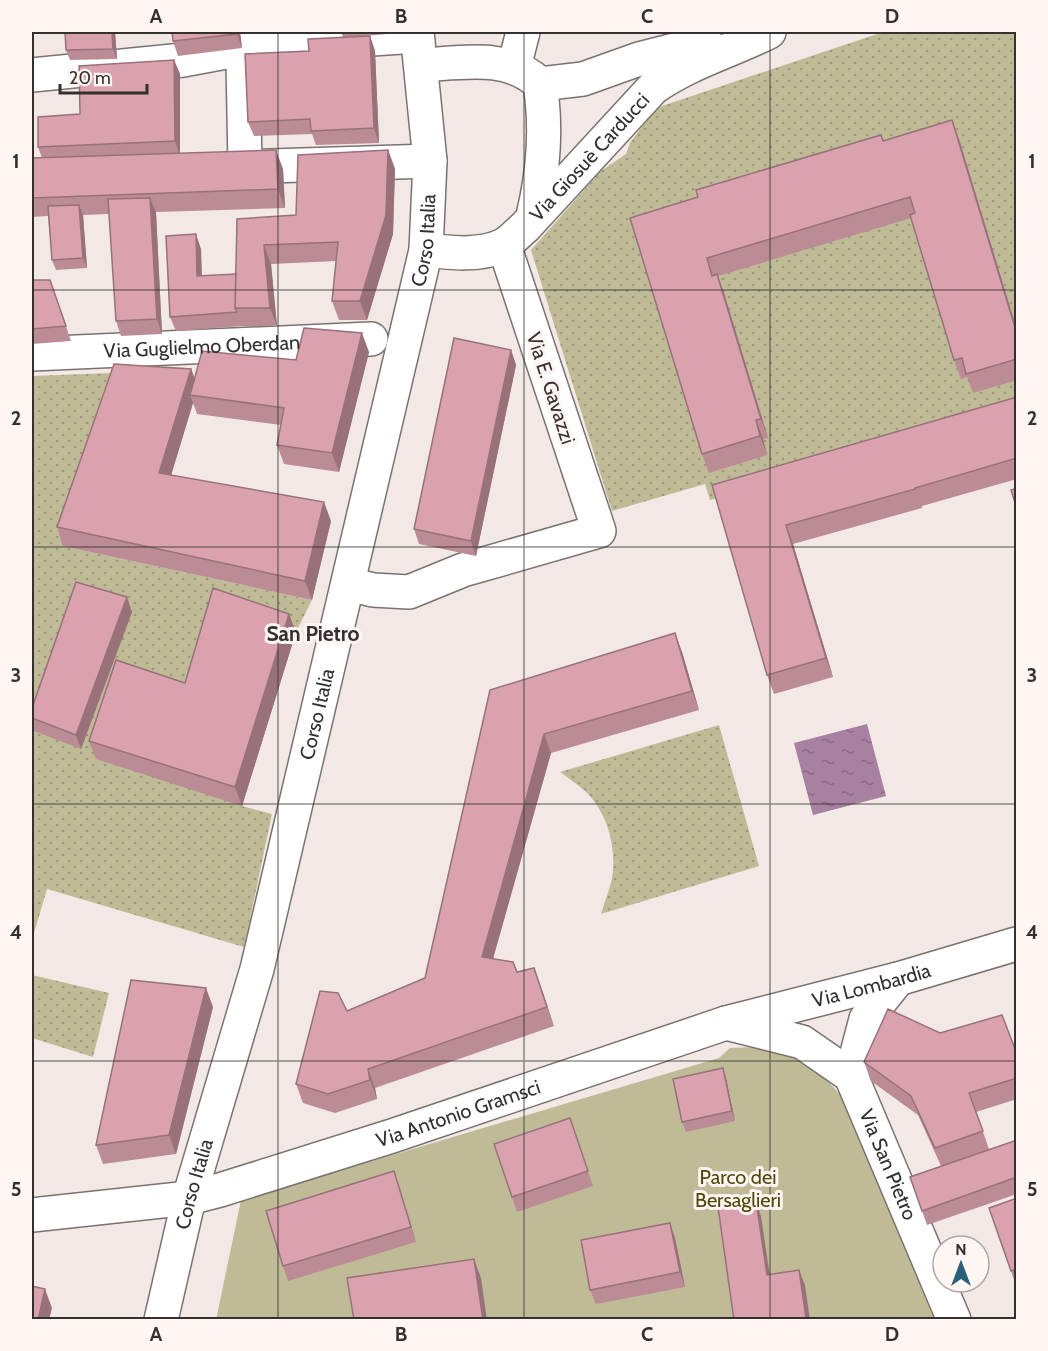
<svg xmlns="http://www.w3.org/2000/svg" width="1048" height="1351" font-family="Cabin,sans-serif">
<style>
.grass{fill:url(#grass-dots)}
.park{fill:#c0bb97}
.water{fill:url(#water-ripples)}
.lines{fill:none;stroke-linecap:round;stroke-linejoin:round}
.street-casing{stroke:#7a7270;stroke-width:36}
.secondary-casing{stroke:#7a7270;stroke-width:36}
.street{stroke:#fff;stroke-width:33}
.secondary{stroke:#fff;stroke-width:33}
.wall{fill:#bb8b96}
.shaded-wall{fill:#98717a}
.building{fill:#d9a2ae;stroke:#98717a;stroke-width:1.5}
.grid{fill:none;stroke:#33302f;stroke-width:1.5;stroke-opacity:0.55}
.labels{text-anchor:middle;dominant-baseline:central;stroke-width:6;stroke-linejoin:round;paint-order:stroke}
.street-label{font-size:20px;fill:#33302f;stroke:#fff6f4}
.park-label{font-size:20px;fill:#504708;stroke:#fff6f4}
.neighbourhood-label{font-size:21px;font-weight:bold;fill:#33302f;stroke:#fff6f4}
.neatline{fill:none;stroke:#33302f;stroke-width:2}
.grid-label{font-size:20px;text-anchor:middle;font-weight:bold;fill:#33302f}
</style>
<defs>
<pattern id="grass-dots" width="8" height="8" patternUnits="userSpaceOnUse" patternTransform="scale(1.5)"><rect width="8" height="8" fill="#c0bb97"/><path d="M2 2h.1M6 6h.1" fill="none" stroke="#9d987c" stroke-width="1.8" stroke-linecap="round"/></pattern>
<pattern id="water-ripples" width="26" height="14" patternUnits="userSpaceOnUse" patternTransform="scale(1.5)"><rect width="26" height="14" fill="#a880a2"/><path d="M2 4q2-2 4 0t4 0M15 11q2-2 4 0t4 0" fill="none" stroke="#896984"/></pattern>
</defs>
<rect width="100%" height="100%" fill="#f2e9e6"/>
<path class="grass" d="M883,32H1016V407L710,500L705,484L612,511L531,250L601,171L626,154L630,143L651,114L662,106Z
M112,373L64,546L312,600L296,632L242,806L272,814L244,947L47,889L32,940V376Z
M719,725L759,866L601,914C604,904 608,893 611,883C618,853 609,814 586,792C579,785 569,779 560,772Z
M32,975L109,993L93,1057L32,1038Z"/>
<path class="park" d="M730,1048C742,1048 755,1046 767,1049C801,1054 823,1074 844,1099L934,1319L216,1320L241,1200L719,1058Z"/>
<path class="water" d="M867,724L886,796L813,815L794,743Z"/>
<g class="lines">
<defs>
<g id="street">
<path d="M422,65C462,63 508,53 540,84"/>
<path d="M514,67L523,32"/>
<path d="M32,75L183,60L253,47L417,36"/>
<path d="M540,84L583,79L639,59L706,42"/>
<path d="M237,167L430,161"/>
<path d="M245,167L243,61L253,47L251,32"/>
<path d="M533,216C543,174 547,127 540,84"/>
<path id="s1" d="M426,250C451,253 479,256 502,246C510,242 518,233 525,227L653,88C688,63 731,51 769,32"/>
<path id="s2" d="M32,354L371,339"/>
<path d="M349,584L373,590L409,592L463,570L599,531L504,245"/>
<path id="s3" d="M726,1023L802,1042L851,1076L954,1320"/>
<path d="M851,1076L866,1019L898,979"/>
<path id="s4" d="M161,1320L189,1198L257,969L426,250L430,161L417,32"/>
</g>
<g id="secondary">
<path id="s5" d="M32,1215L189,1198L220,1190L392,1136L726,1023L898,979L1016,944"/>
</g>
</defs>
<use href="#street" class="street-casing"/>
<use href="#secondary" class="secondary-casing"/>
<use href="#street" class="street"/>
<use href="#secondary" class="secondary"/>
</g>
<path class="wall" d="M65,32H115L117,59L70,60L66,50Z
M172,32H240L242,48L178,56L173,41Z
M341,32H386L387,34L365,36H370L375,51L379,143L316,145L312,134L254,136L248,122L309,51L343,37Z
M174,60L180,74V153L283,169L285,208L156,212L162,334L121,336L116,321L109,214L83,215L87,268L56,270L52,260L48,216L32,217V158H42L38,147L80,114Z
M959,139L1017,330V380L973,393L967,377L961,379L954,360L911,218L718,276L724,293L768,438L763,439L767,455L709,473L702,454L630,218L884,141Z
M388,150L395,169L393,234L367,320H339L332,301L336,261L271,264L277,326H242L176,331L170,317L201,249L202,276L236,274L296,215Z
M32,280H50L71,341L32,344Z
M511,350L516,365L476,556L419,544L414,529Z
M369,352L339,472L284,464L277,445L281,425L197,414L193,403L171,475L331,521L312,600L63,546L57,527L191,369L195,379L296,360Z
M1017,397V479L922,506V508L793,544L833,677L774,694L767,675L712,485Z
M132,612L81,749L34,731L32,725V708Z
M296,632L242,806L96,759L89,741L185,683Z
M682,652L699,710L551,753L493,959L517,972L534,968L554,1026L375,1088L377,1099L335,1113L303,1103L296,1084L347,1011L425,978L490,690Z
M213,1007L176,1154L103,1164L96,1145Z
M940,1033L1017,1054V1099L976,1112L989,1149L1017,1140V1194L927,1225L910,1177L941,1166L918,1115L871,1081L864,1062Z
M726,1078L735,1121L686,1132L682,1122Z
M570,1118L593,1186L517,1212L494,1144Z
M399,1186L416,1242L288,1281L283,1266Z
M1017,1198V1286H1016L1011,1271Z
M675,1238L685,1287L596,1304L590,1290Z"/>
<path class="shaded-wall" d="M112,32H115L117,59L113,49Z
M236,32H240L242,48L237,34Z
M370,36L375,51L379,143L374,128Z
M174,60L180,74V156L175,141Z
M952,120L959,139L1017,330V334Z
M276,150L283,169L285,208L278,189Z
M388,150L395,169L393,234L367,320L360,301Z
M150,198L156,213L162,334L157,319Z
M79,205L83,215L87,268L83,258Z
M196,234L201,249L202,291L197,276Z
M264,245L271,264L277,326L270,308Z
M717,274L724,293L768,438L761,419Z
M362,333L369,352L339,472L332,453Z
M511,350L516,365L476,556L471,541Z
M191,369L198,388L190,395L193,403L166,492L159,473Z
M756,420L763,439L767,455L760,436Z
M324,502L331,521L312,600L305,581Z
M786,525L793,544L833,677L826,658Z
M127,597L132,612L81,749L76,735Z
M289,614L296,632L242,806L235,787Z
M675,633L682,652L699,710L692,691Z
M544,734L551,753L488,976L482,957Z
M534,968L541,987L554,1026L547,1007Z
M206,988L213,1007L176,1154L169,1135Z
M723,1068L726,1078L735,1121L732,1111Z
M368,1069L375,1088L377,1099L370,1080Z
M394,1171L399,1186L416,1242L411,1227Z
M756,1201L761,1216L772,1290L767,1275Z
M670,1223L675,1238L685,1287L680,1272Z
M474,1259L481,1278L487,1320H483Z
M799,1270L805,1285L810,1320H807L806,1318Z
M45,1289L52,1308L49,1320H38Z"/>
<path class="building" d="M65,32H112L113,49L66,50Z
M172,32H236L237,34L173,41Z
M370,36L374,128L311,131L310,119L248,122L245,54L309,51L308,39Z
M174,60L175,141L38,147V117L80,114L79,66Z
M952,120L1017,334V359L966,374L962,358L954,360L910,215L915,213L910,197L707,258L712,276L717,274L761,419L756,420L760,436L702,454L630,218L698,197L696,190L881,135L883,141Z
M276,150L278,189L32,198V158Z
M388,150L386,215L360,301H332L338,242L264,245L270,308H235L237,219L296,215L298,155Z
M150,198L157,319L116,321L108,199Z
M79,205L83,258L52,260L48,206Z
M196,234L197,276L236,274L235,308L237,312L170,317L166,236Z
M32,280H50L66,326L32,329Z
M304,328L362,333L332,453L277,445L284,408L190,395L202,351L296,360Z
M454,338L511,350L471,541L414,529Z
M114,364L191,369L159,473L324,502L305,581L57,527Z
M1017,397V458L915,488V489L786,525L826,658L767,675L712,485Z
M1017,488V509L1011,490Z
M76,582L127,597L76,735L32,718V708Z
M213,588L289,614L235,787L89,741L116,660L185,683Z
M675,633L692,691L544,734L482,957L513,962L517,972L534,968L547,1007L368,1069L370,1080L328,1094L296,1084L320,991L338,993L347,1011L425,978L490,690Z
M131,980L206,988L169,1135L96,1145Z
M888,1009L940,1033L1002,1015L1017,1054V1078L969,1093L983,1131L935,1148L911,1096L864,1062Z
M723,1068L732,1111L682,1122L673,1079Z
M570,1118L588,1171L512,1197L494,1144Z
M1017,1140V1177L922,1211L910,1177Z
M394,1171L411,1227L283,1266L266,1211Z
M1017,1198V1269L1011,1271L989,1208Z
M756,1201L767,1275L799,1270L806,1318L797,1320H734L718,1207Z
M670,1223L680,1272L590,1290L581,1240Z
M474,1259L483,1320H354L347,1278Z
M32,1286L45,1289L38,1320H32Z"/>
<path class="grid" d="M278,32V1320M524,32V1320M770,32V1320M32,290H1016M32,547H1016M32,804H1016M32,1061H1016"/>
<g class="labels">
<g class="street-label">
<text stroke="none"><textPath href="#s1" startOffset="202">Via Giosuè Carducci</textPath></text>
<text stroke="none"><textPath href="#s4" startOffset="1112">Corso Italia</textPath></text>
<text stroke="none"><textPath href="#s2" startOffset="170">Via Guglielmo Oberdan</textPath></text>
<text transform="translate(551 388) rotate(72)">Via E. Gavazzi</text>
<text stroke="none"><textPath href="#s4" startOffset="626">Corso Italia</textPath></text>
<text stroke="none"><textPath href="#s5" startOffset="873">Via Lombardia</textPath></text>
<text stroke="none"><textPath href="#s5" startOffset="440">Via Antonio Gramsci</textPath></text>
<text stroke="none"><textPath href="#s3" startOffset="234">Via San Pietro</textPath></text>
<text stroke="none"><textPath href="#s4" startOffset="140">Corso Italia</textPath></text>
</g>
<g class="park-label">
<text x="738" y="1177">Parco dei<tspan x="738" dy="23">Bersaglieri</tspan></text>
</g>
<g class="neighbourhood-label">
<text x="313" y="633">San Pietro</text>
</g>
</g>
<rect width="1048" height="1351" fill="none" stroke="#fff6f4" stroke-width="66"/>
<g transform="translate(961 1264)"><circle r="28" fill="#fff6f4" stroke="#ada7a5" stroke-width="1.5"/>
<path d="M0-4.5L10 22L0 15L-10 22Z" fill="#2a5f7b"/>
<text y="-9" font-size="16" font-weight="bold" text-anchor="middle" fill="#33302f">N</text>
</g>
<path d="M60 84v9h87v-9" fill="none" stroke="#33302f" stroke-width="3"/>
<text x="69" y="84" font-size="18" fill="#33302f" stroke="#fff6f4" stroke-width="4.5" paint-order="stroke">20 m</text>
<rect x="33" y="33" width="982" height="1285" class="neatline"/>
<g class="grid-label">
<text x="156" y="23">A</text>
<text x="401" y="23">B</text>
<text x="647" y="23">C</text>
<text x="892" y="23">D</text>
<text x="16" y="168">1</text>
<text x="1032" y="168">1</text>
<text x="16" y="425">2</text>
<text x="1032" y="425">2</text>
<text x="16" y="682">3</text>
<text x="1032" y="682">3</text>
<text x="16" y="939">4</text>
<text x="1032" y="939">4</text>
<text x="16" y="1196">5</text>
<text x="1032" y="1196">5</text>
<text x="156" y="1341">A</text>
<text x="401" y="1341">B</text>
<text x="647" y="1341">C</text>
<text x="892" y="1341">D</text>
</g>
</svg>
